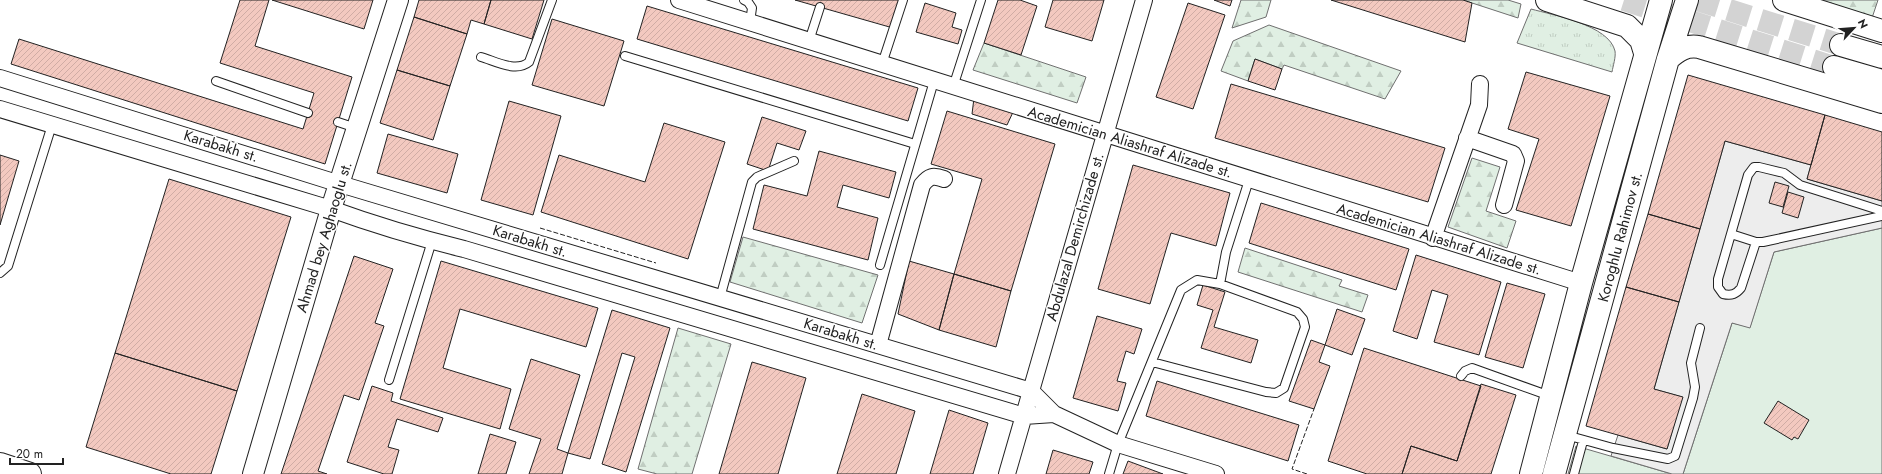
<svg xmlns="http://www.w3.org/2000/svg" width="1882" height="474" font-family="Jost,sans-serif">
<style>
.grass{fill:url(#grass-tufts);stroke:#6f6f6f}
.forest{fill:url(#forest-firs);stroke:#6f6f6f}
.green{fill:#e0efe3;stroke:#6f6f6f}
.parking{fill:#ededed;stroke:#6f6f6f}
.building{fill:url(#building-hatch);stroke:#222}
.lines{fill:none;stroke-linecap:round;stroke-linejoin:round}
.secondary-tunnel{stroke:#d3d3d3;stroke-width:22;stroke-dasharray:22 11;stroke-linecap:butt}
.service-casing{stroke:#222;stroke-width:10}
.minor-casing{stroke:#222;stroke-width:18}
.tertiary-casing{stroke:#222;stroke-width:22}
.secondary-casing{stroke:#222;stroke-width:24}
.primary-casing{stroke:#222;stroke-width:24}
.service{stroke:#fff;stroke-width:8}
.minor{stroke:#fff;stroke-width:16}
.tertiary{stroke:#fff;stroke-width:20}
.secondary{stroke:#fff;stroke-width:22}
.primary{stroke:#fff;stroke-width:22}
.fence{stroke:#222;stroke-width:1;stroke-dasharray:5 2;stroke-linecap:butt}
.labels{text-anchor:middle;dominant-baseline:central;stroke-width:3;stroke-linejoin:round;paint-order:stroke}
.street-label{font-size:15px;fill:#222;stroke:#fff}
</style>
<defs>
<pattern id="grass-tufts" width="24" height="20" patternUnits="userSpaceOnUse"><rect width="24" height="20" fill="#e0efe3"/><path d="M3 7l-1-3M5 7V3M7 7l1-3M15 17l-1-3M17 17v-4M19 17l1-3" fill="none" stroke="#c0cdc2"/></pattern>
<pattern id="forest-firs" width="22" height="20" patternUnits="userSpaceOnUse"><rect width="22" height="20" fill="#e0efe3"/><path d="M5 1l3.5 6h-7zM16 11l3.5 6h-7z" fill="#c0cdc2"/></pattern>
<pattern id="building-hatch" width="6" height="6" patternUnits="userSpaceOnUse"><rect width="6" height="6" fill="#f3c9c0"/><path d="M-1 1l2-2M0 6l6-6M5 7l2-2" fill="none" stroke="#d0aca5"/></pattern>
</defs>
<rect width="100%" height="100%" fill="#fff"/>
<path class="grass" d="M1531,9C1553,15 1609,25 1615,51C1616,57 1613,66 1612,72L1517,43Z"/>
<path class="forest" d="M1241,0H1271L1266,17L1232,28Z
M1463,0H1508L1521,4L1518,18Z
M1811,0H1878L1872,18Z
M1269,25L1401,71L1385,99L1284,65L1282,69L1255,59L1248,81L1221,71L1233,41Z
M984,43L1086,77L1077,103L973,70Z
M1472,158L1500,167L1486,211L1516,221L1507,248L1448,227Z
M743,237L878,275L862,323L730,282Z
M1245,248L1342,280L1339,286L1368,295L1362,312L1238,272Z
M678,328L731,344L692,474H657L638,469Z"/>
<path class="green" d="M1882,228V474H1683L1732,323L1750,327L1774,252Z
M1576,446L1672,474H1568Z"/>
<path class="parking" d="M1725,141L1811,165L1807,179L1882,201V228L1774,252L1750,328L1732,323L1683,474H1672L1611,456L1618,435L1667,449L1682,397L1654,389Z"/>
<path class="building" d="M240,0H269L255,46L352,77L325,164L11,64L19,39L303,129L314,93L220,63Z
M272,0H373L364,29Z
M419,0H491L484,24L471,20L467,34L414,17Z
M491,0H544L532,39L484,24Z
M795,0H901L893,28Z
M998,0H1020L1037,6L1021,55L984,43Z
M1053,0H1104L1092,41L1045,27Z
M1214,0H1232L1230,6Z
M1331,0H1463L1472,3L1465,42Z
M925,3L956,13L952,27L962,30L958,44L916,32Z
M1188,3L1225,15L1193,109L1156,97Z
M647,6L918,88L908,121L637,39Z
M414,17L467,34L450,86L397,70Z
M552,19L624,41L604,106L532,85Z
M1255,59L1282,69L1275,90L1248,81Z
M397,70L450,86L433,140L380,123Z
M1526,72L1610,96L1571,226L1516,210L1539,139L1508,129Z
M1688,75L1825,115L1811,165L1725,141L1700,229L1648,214Z
M1231,84L1445,148L1428,202L1215,138Z
M974,98L1014,110L1007,125L972,114Z
M509,101L561,116L533,215L481,200Z
M947,111L1055,144L1011,291L954,274L982,179L931,164Z
M1825,115L1882,132V201L1807,179Z
M762,117L806,131L799,150L777,143L768,171L747,164Z
M664,123L725,142L688,259L541,212L559,155L645,182Z
M388,134L458,154L447,193L377,173Z
M819,151L896,172L889,198L843,185L837,207L878,218L868,260L753,229L764,185L807,196Z
M0,155L19,161L0,225Z
M1133,165L1230,193L1216,246L1171,233L1150,304L1098,289Z
M169,179L291,217L237,391L115,353Z
M1775,182L1789,186L1783,207L1769,203Z
M1788,192L1804,197L1798,218L1782,213Z
M1261,203L1409,249L1396,290L1249,243Z
M1648,214L1700,229L1679,302L1626,287Z
M1416,255L1501,282L1479,355L1434,342L1448,295L1432,290L1417,339L1393,331Z
M354,256L393,269L375,323L384,326L359,400L344,395L318,471L327,474H281Z
M441,261L598,308L586,347L460,309L443,368L511,389L500,429L400,399Z
M909,261L954,274L939,330L898,314Z
M954,274L1011,291L996,347L939,330Z
M1507,283L1545,294L1523,368L1485,357Z
M1203,285L1225,292L1214,327L1258,340L1251,363L1201,348L1213,310L1197,305Z
M1626,287L1679,302L1654,389L1683,397L1667,449L1586,426Z
M1337,309L1365,319L1352,355L1325,345Z
M612,310L670,328L626,472L602,464L635,357L622,353L590,459L568,453Z
M1097,316L1142,329L1134,354L1126,351L1117,381L1126,383L1118,411L1073,398Z
M1311,340L1325,345L1319,362L1330,366L1314,409L1289,401Z
M1364,348L1481,386L1457,461L1411,446L1402,474H1367L1328,461Z
M115,353L237,391L211,474H171L86,447Z
M531,359L580,375L557,449L568,453L562,474H529L541,439L509,429Z
M752,362L806,378L778,474H719Z
M1157,381L1299,425L1288,461L1146,416Z
M1481,384L1516,395L1491,474H1402L1411,446L1457,461Z
M372,386L393,393L391,401L443,418L438,432L397,419L388,447L399,450L392,474H384L347,462Z
M862,394L915,411L896,474H837Z
M1778,401L1809,420L1798,439L1794,437L1792,440L1764,423Z
M949,410L988,423L973,474H930Z
M490,434L516,442L506,474H478Z
M1053,450L1093,462L1089,474H1046Z
M1128,461L1163,474H1123Z"/>
<g class="lines">
<path class="secondary-tunnel" d="M1624,0L1834,67
M1697,0L1841,45"/>
<defs>
<path id="service" d="M744,0L748,2L752,8L750,22
M809,41L820,7
M625,56L915,144
M481,57C495,61 516,73 529,62L552,0
M882,64L903,0
M216,81L308,113
M953,87L981,0
M338,122L356,128
M1731,234L1756,242H1763L1882,216
M1756,242L1741,288C1736,294 1732,296 1723,294L1718,287V279L1748,175L1754,167H1759L1784,173L1800,185L1882,211
M880,265L934,81
M0,273L8,266L52,125
M720,298L752,182L757,177L794,161
M1152,362L1266,392L1276,393L1284,388L1305,327L1303,319L1297,312L1220,284
M1461,376L1465,371L1472,368L1550,396
M389,380L432,241
M1566,435L1613,448L1668,459L1675,456L1693,398L1695,387L1691,363L1700,328
M1109,474L1118,444L1181,290L1197,280L1220,284L1226,252L1249,180
M1574,474L1583,441"/>
<path id="minor" d="M679,0L1581,283
M0,78L340,184L1031,391L1054,414L1118,444L1216,474
M0,109L331,209C375,225 419,238 464,249L1024,416L1054,414
M1467,138L1513,154L1516,161L1504,205
M1433,238L1479,105L1480,84
M878,345L922,185C929,176 933,175 944,179
M1007,474L1144,0"/>
<path id="tertiary" d="M253,474L331,209L398,0"/>
<path id="secondary" d="M1841,45L1882,57
M1834,67L1882,81
M0,464L30,474"/>
<path id="primary" d="M1547,0L1627,26L1641,40L1645,53
M1784,0L1882,31
M1668,59C1678,50 1686,45 1699,47L1882,102
M1531,474L1581,283L1661,0
M1554,474L1668,59L1687,0"/>
</defs>
<use href="#service" class="service-casing"/>
<use href="#minor" class="minor-casing"/>
<use href="#tertiary" class="tertiary-casing"/>
<use href="#secondary" class="secondary-casing"/>
<use href="#primary" class="primary-casing"/>
<use href="#service" class="service"/>
<use href="#minor" class="minor"/>
<use href="#tertiary" class="tertiary"/>
<use href="#secondary" class="secondary"/>
<use href="#primary" class="primary"/>
<path class="fence" d="M540,228L656,263
M1307,474L1292,469L1314,409"/>
</g>
<g class="labels">
<g class="street-label">
<text transform="translate(1130 142) rotate(17)">Academician Aliashraf Alizade st.</text>
<text transform="translate(221 146) rotate(17)">Karabakh st.</text>
<text transform="translate(324 237) rotate(-73)">Ahmad bey Aghaoglu st.</text>
<text transform="translate(1075 237) rotate(-74)">Abdulazal Demirchizade st.</text>
<text transform="translate(1620 237) rotate(-75)">Koroghlu Rahimov st.</text>
<text transform="translate(1439 239) rotate(17)">Academician Aliashraf Alizade st.</text>
<text transform="translate(530 241) rotate(17)">Karabakh st.</text>
<text transform="translate(841 334) rotate(17)">Karabakh st.</text>
</g>
</g>
<g transform="translate(1854 28) rotate(64)" stroke="#ffffff" stroke-width="3" paint-order="stroke">
<path d="M0-3L7 15L0 10L-7 15Z" fill="#222222"/>
<text y="-6" font-size="11" font-weight="bold" text-anchor="middle" fill="#222222">N</text>
</g>
<path d="M10 458v6h53v-6" fill="none" stroke="#222222" stroke-width="2"/>
<text x="16" y="458" font-size="12" fill="#222222" stroke="#ffffff" stroke-width="3" paint-order="stroke">20 m</text>
</svg>
